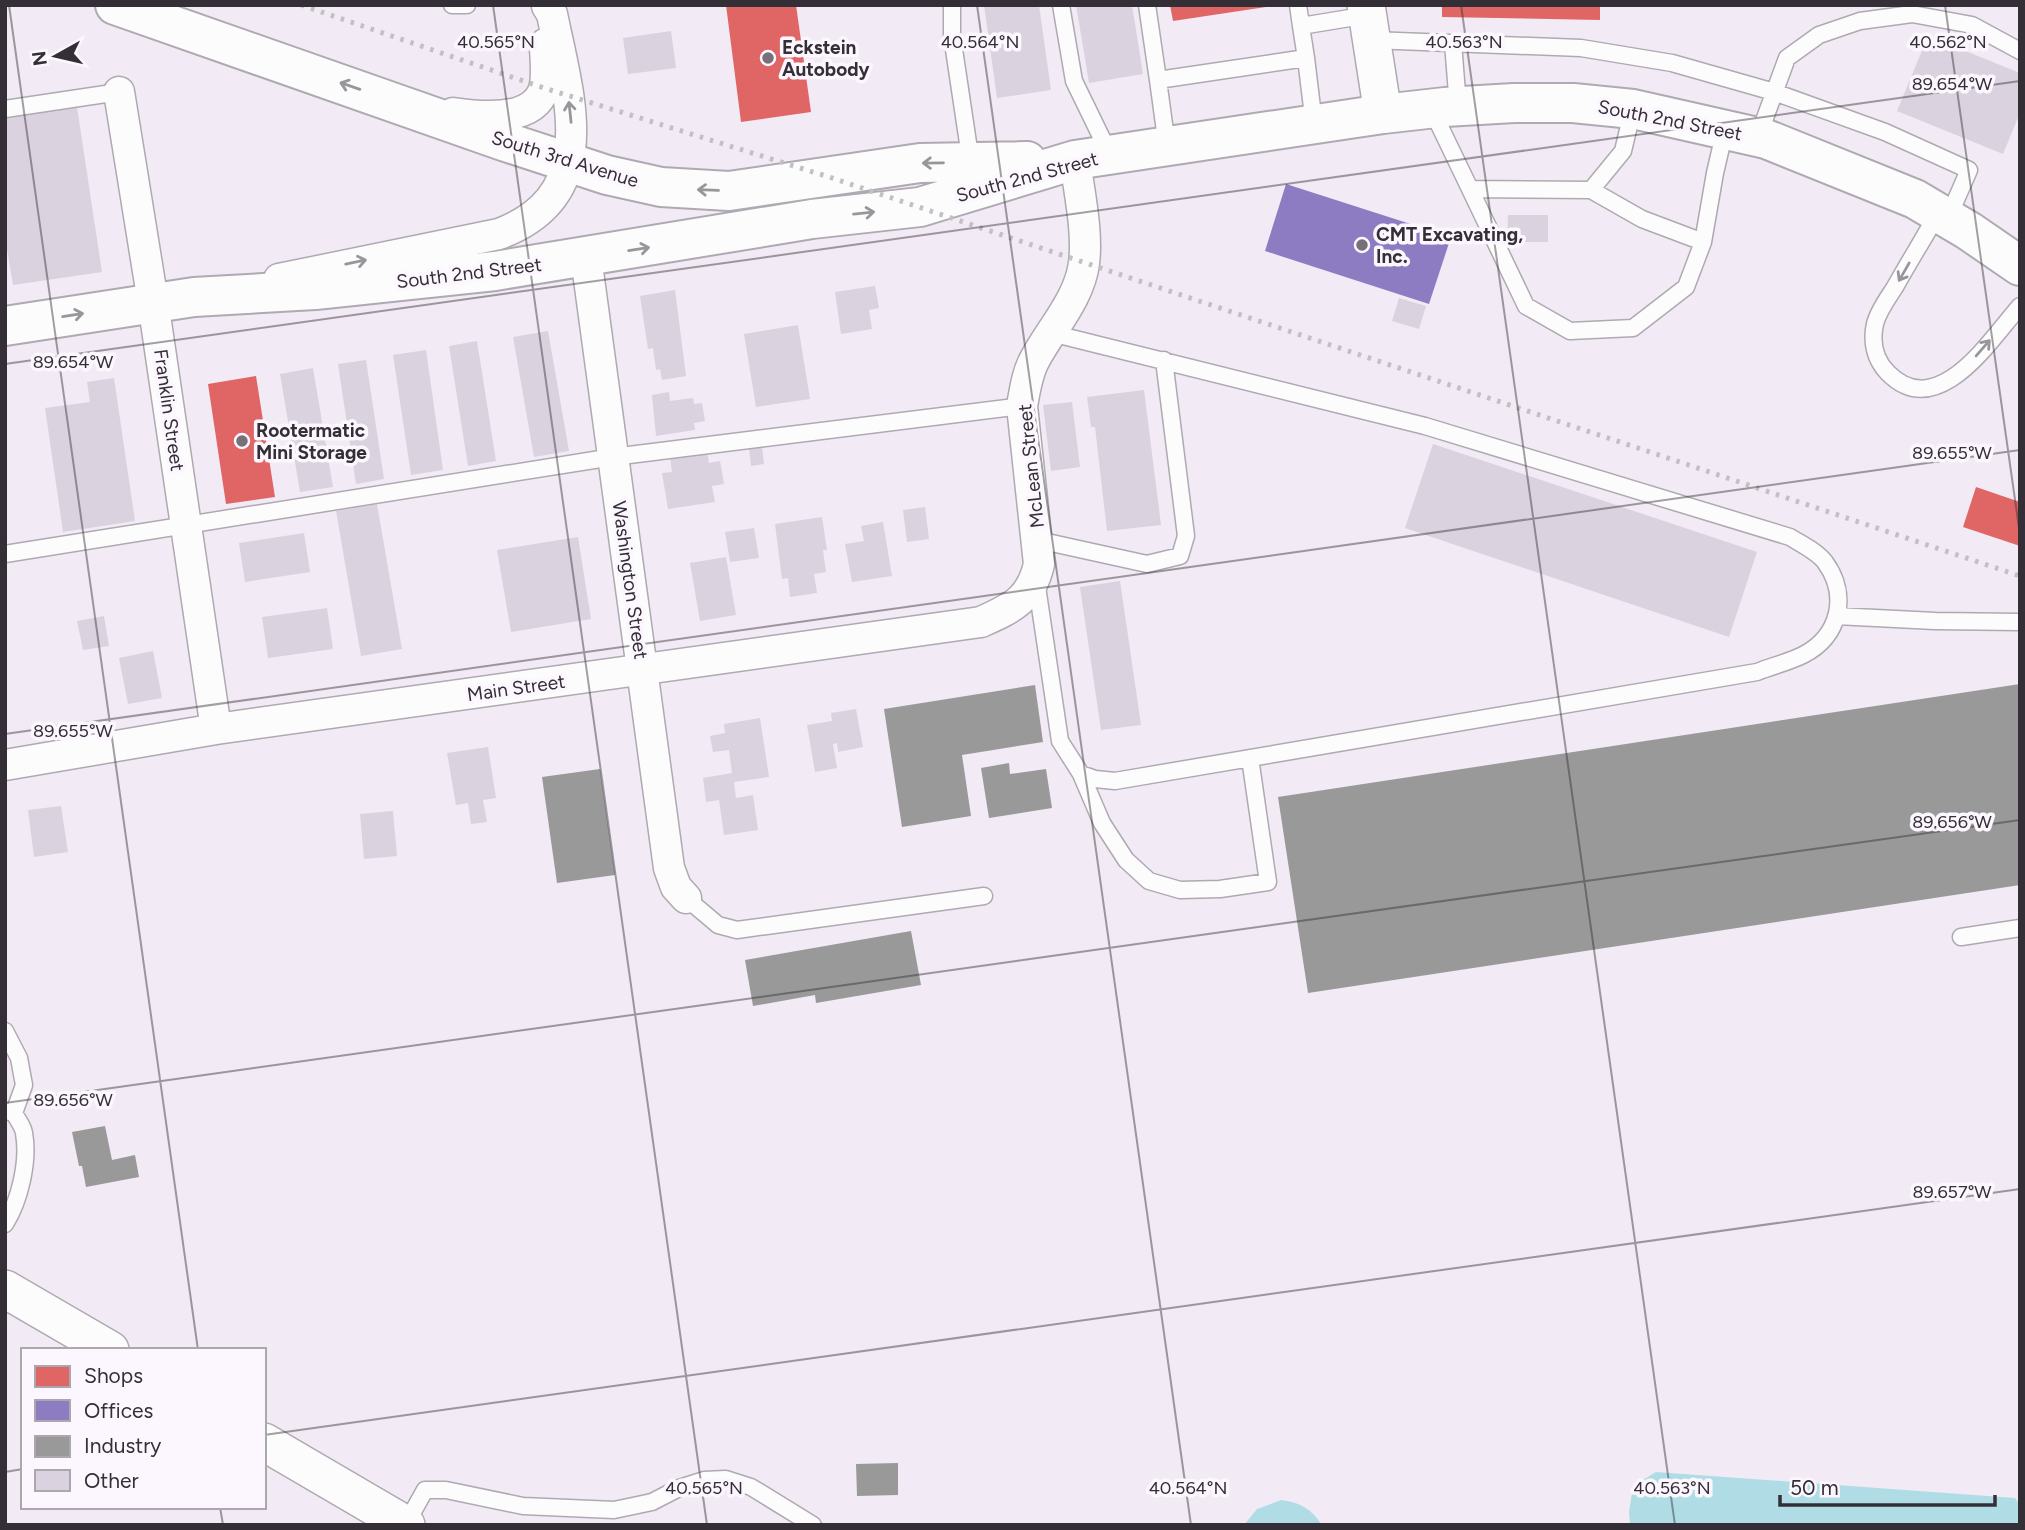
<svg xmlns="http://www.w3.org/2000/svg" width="2025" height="1530" font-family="Figtree,sans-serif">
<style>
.water{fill:#b0dde5}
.shops{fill:#e06666}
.offices{fill:#8e7cc3}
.industry{fill:#999}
.building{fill:#dbd2df}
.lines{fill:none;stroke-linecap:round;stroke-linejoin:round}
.service-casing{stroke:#afa9b1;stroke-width:19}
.minor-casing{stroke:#afa9b1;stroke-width:33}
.tertiary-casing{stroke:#afa9b1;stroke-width:40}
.secondary-casing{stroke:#afa9b1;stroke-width:42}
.service{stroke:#fdfcfd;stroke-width:16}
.minor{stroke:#fdfcfd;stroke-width:30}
.tertiary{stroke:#fdfcfd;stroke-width:37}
.secondary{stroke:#fdfcfd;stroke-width:38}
.rail{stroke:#c2c0c3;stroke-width:5;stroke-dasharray:3.5 7;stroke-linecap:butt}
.oneway{stroke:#98969a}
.ticks{fill:none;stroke:#342f36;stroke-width:2;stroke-opacity:0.45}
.poi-dot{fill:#767078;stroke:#fcf7fe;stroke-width:2.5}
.labels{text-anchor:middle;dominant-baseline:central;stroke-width:7;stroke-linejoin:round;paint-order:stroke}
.poi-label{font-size:19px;font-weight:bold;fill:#342f36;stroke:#fcf7fe;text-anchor:start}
.street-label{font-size:19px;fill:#342f36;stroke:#fcf7fe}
.ticks-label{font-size:18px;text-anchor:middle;fill:#342f36;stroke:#fcf7fe;stroke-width:7;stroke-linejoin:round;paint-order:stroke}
</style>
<rect width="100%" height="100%" fill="#f2eaf4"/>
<path class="water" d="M1656,1472L2015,1498L2020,1505V1525H1630L1629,1512L1633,1486Z
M1281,1500C1299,1502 1312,1509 1322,1525H1244L1257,1509Z"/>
<path class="shops" d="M726,5H796L811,112L741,122Z
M1170,5H1266V7L1173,21Z
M1442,5H1600V20L1442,17Z
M256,376L275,497L226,504L208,384Z
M1976,487L2020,502V546L1963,527Z"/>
<path class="offices" d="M1286,184L1451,237L1429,304L1265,251Z"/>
<path class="industry" d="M2020,684V885L1308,993L1278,797Z
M1035,685L1043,742L962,755L971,816L902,827L884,709Z
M1009,763L1010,774L1046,769L1052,808L989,818L981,768Z
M600,769L615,875L557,883L542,777Z
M911,931L921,985L816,1003L815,995L753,1006L745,960Z
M105,1126L112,1160L135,1155L139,1177L86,1187L82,1166H79L72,1132Z
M898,1463V1495L857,1496L856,1464Z"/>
<path class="building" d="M984,5H1039L1051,90L997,98Z
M1076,5H1132L1143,74L1089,83Z
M671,31L676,68L628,74L623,38Z
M1928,36L2020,73V113L2003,154L1897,111Z
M77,107L102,272L13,285L5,237V118Z
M1508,215H1548V242H1507Z
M875,286L879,308L869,310L872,329L841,334L835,292Z
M675,290L686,376L662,380L660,369L656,370L653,348L648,349L640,296Z
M1399,298L1426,306L1419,329L1392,321Z
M798,325L810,399L756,407L744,334Z
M548,331L569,451L534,457L513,337Z
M477,341L496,461L468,466L449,346Z
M426,350L443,470L411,475L393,355Z
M366,360L384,479L356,484L338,364Z
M313,368L333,487L300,492L280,374Z
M114,378L135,521L63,532L45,408L90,402L87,382Z
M1144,390L1161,525L1107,531L1095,427H1091L1087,397Z
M669,392L670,401L693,398L694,404L702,403L705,421L694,423L695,430L656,436L652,395Z
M1072,402L1080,467L1051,471L1043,405Z
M1433,444L1757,552L1729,637L1405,528Z
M762,446L764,464L751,466L749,448Z
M707,451L709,463L720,461L724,484L712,486L715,502L668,509L662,473L672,472L670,457Z
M377,504L402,649L361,656L336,511Z
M925,507L929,539L907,542L903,510Z
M822,517L827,550H823L826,572L814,574L817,593L790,597L788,578L782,579L775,524Z
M883,522L892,576L852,582L845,544L864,541L861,526Z
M754,528L759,558L730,562L725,532Z
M304,533L310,572L245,582L239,543Z
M578,537L591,619L511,632L497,550Z
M726,557L736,615L700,621L690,563Z
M1120,581L1141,725L1101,730L1080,587Z
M327,608L333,649L268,658L262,617Z
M104,616L109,646L83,650L77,621Z
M153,651L162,698L128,704L119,658Z
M856,709L863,747L838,752L837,743L833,744L837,768L815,772L807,725L832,721L831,713Z
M760,718L769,777L734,782L736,798L753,795L758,830L724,835L719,800L706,802L703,778L732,773L729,750L713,752L710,736L725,733L724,724Z
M488,747L496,798L483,800L487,822L471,824L468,803L456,805L447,753Z
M61,806L68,852L34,857L28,810Z
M393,811L397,856L364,859L360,814Z"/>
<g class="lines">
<defs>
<path id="service" d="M452,5H467
M952,5V36L971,163
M1061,5L1074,81L1110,155
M1147,5L1158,80
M1298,5L1301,26
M1372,40L1581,48L1672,63L1774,92L1885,132L1969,170L1948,218
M1453,43L1458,106
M1306,58L1314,124
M1431,108L1470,189L1591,190L1623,151L1633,109
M5,109L119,92
M1758,137L1787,58L1819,35L1860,21L1912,14L1972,25L2020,51
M1167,146L1158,80L1306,58L1301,26L1368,15
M1470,189L1526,306L1570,331L1633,328L1686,287L1703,242L1715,173L1725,130
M1591,190L1642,219L1703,242
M1938,213C1924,238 1909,262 1895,287C1888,298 1878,311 1875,324C1871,342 1875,360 1888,373C1938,423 1990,340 2020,306
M1051,333L1425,426L1790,537C1801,544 1818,552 1825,562C1849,595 1840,636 1803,655C1789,662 1772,666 1757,672L1115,781L1095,779L1081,774
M1038,540L1147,564L1180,556L1186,536L1164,360
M5,554L613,457L1022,406
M1036,580L1060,741L1081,774L1102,823L1126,860L1149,881L1180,890L1220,889L1268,882L1250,758
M1836,616L1935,621L2020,622
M686,898L718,925L737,930L984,896
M1961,937L2020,928
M5,1031L19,1058L24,1085L14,1113
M5,1111L14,1113C17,1119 23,1126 24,1133C29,1161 20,1200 5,1224
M406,1524L425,1490H446L523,1506L614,1510L652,1502L679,1488L704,1480L726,1479L751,1487L813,1525"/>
<path id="minor" d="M119,92L153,302L216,729
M453,113C480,117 533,123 544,89C548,75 545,58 545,44
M586,257L669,868L676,887L686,898
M279,279L499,234C603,195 569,98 552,14L547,6
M5,765L216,729L981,622C1012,608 1031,600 1039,564L1022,406C1025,390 1027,373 1035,359C1051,329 1080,298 1084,263C1088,231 1079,192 1075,160"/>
<path id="tertiary" d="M1366,5L1383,114
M5,1289L110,1350
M264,1442L406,1525"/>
<path id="secondary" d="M115,5L503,141L607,175L661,187L729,191L920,163L1027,161
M5,326L194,297L315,290L495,271L812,219L920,207L1075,160L1383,114L1445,107L1514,103H1573L1633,109L1766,139L1915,199L1969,231L2020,266"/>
</defs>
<use href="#service" class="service-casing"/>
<use href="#minor" class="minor-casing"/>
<use href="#tertiary" class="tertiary-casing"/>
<use href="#secondary" class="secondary-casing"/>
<use href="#service" class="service"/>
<use href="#minor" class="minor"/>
<use href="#tertiary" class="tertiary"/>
<use href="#secondary" class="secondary"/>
<path class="rail" d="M301,5L544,88L829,177L2020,576"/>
</g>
<defs><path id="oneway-shaft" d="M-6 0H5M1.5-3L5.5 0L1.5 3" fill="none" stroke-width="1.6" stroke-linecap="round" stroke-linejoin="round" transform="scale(1.75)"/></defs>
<g class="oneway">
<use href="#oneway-shaft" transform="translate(350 86) rotate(-161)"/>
<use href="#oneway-shaft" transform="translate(570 112) rotate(-96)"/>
<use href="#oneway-shaft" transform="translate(933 163) rotate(179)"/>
<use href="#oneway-shaft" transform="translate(708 190) rotate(-178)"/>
<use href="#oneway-shaft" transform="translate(864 213) rotate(-6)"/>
<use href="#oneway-shaft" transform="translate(639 249) rotate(-9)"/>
<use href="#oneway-shaft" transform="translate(356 262) rotate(-12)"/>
<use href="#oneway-shaft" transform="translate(1904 272) rotate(120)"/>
<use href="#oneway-shaft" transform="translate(73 315) rotate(-9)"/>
<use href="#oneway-shaft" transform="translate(1983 348) rotate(-49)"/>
</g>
<path class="ticks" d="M9,5L198,1350M493,5L707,1525M977,5L1191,1525M1461,5L1675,1525M1945,5L2020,535M5,364L2020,81M5,734L2020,450M5,1103L2020,820M264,1435L2020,1189M5,1472L23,1469M220,1507L223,1525"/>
<g class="poi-dot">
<circle cx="768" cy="58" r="7"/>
<circle cx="1362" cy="245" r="7"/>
<circle cx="242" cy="441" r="7"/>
</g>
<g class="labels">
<g class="poi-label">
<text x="782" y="47">Eckstein<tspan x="782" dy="22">Autobody</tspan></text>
<text x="1376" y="234">CMT Excavating,<tspan x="1376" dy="22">Inc.</tspan></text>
<text x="256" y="430">Rootermatic<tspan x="256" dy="22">Mini Storage</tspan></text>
</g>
<g class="street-label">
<text transform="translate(1670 120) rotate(11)">South 2nd Street</text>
<text transform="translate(565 159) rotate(17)">South 3rd Avenue</text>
<text transform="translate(1027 177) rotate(-15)">South 2nd Street</text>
<text transform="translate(469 273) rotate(-7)">South 2nd Street</text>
<text transform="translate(169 410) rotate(82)">Franklin Street</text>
<text transform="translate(1031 466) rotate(-96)">McLean Street</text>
<text transform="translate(630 580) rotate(82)">Washington Street</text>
<text transform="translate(516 688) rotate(-8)">Main Street</text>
</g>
</g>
<g class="ticks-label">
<text x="496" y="48">40.565°N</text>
<text x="980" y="48">40.564°N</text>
<text x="1464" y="48">40.563°N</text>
<text x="1948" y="48">40.562°N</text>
<text x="1952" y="90">89.654°W</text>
<text x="73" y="368">89.654°W</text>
<text x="1952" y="459">89.655°W</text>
<text x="73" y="737">89.655°W</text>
<text x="1952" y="828">89.656°W</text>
<text x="73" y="1106">89.656°W</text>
<text x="1952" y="1198">89.657°W</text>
<text x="704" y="1494">40.565°N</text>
<text x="1188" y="1494">40.564°N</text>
<text x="1672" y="1494">40.563°N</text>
</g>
<rect width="2025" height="1530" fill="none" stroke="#342f36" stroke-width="14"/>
<rect x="21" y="1348" width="245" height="161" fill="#fcf7fe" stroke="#aca7ae" stroke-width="2"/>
<rect x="35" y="1366" width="35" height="21" fill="#e06666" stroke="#aca7ae" stroke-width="2"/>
<text x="84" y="1383" font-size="21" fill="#342f36">Shops</text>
<rect x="35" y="1400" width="35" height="21" fill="#8e7cc3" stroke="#aca7ae" stroke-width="2"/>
<text x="84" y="1418" font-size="21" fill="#342f36">Offices</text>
<rect x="35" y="1436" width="35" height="21" fill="#999999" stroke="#aca7ae" stroke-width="2"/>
<text x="84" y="1453" font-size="21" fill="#342f36">Industry</text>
<rect x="35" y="1470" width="35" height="21" fill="#dbd2df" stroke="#aca7ae" stroke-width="2"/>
<text x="84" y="1488" font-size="21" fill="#342f36">Other</text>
<g transform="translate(56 56) rotate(262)" stroke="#fcf7fe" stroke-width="5" paint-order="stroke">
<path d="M0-5L12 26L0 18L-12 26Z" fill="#342f36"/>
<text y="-10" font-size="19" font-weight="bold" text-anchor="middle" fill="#342f36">N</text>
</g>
<path d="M1780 1495v10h215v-10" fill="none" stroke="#342f36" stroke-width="3.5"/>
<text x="1790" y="1495" font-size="21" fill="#342f36" stroke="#fcf7fe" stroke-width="5" paint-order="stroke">50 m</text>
</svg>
